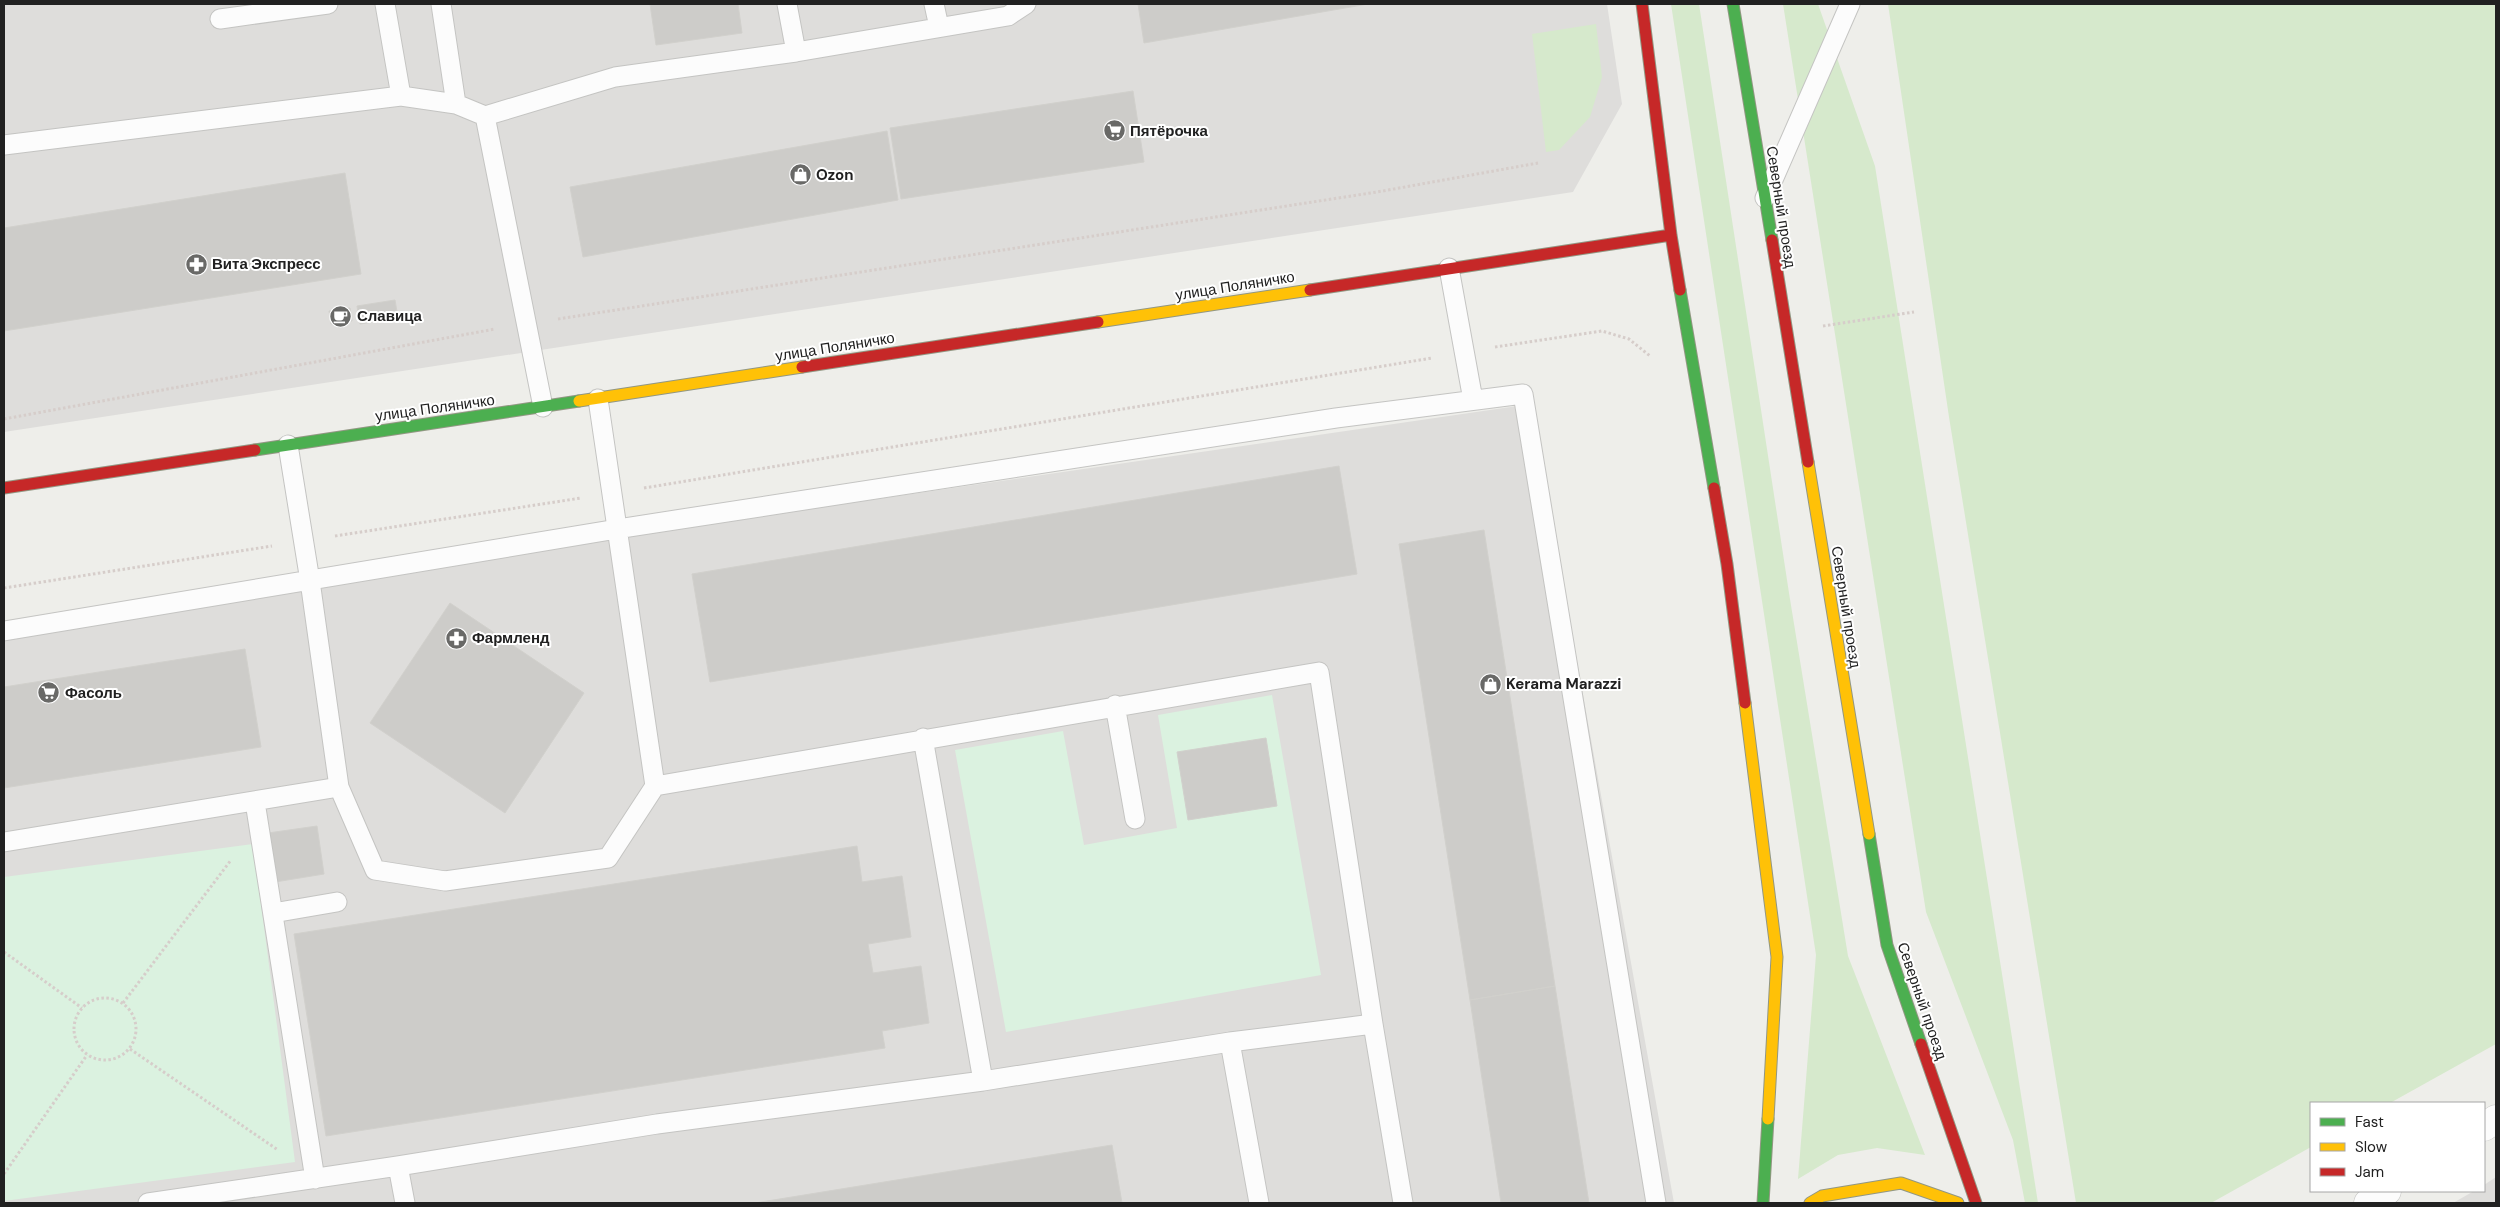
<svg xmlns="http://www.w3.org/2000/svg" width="2500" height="1207" font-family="'DM Sans',sans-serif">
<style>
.residential{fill:#dedddb}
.grass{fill:#d6e9cc}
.park{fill:#dbf2e0}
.building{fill:#cdccc9;stroke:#d1d0cc}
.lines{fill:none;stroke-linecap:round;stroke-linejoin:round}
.lane-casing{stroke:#c4c4c2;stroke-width:21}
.street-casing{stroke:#c4c4c2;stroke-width:29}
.fast-casing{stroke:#929783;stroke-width:13}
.slow-casing{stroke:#929783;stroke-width:13}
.jam-casing{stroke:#929783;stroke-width:13}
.path{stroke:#d6cdca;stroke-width:3;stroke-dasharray:2.5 2.5;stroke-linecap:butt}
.lane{stroke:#fcfcfc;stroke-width:19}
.street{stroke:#fcfcfc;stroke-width:28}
.fast{stroke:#4caf50;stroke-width:11}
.slow{stroke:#ffc107;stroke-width:11}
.jam{stroke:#c62828;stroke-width:11}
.labels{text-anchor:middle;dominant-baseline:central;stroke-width:4;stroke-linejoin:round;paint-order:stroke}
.poi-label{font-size:15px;font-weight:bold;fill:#212121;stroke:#fff;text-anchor:start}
.street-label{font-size:15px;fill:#212121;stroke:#fff}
</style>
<rect width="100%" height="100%" fill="#eeeeea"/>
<path class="residential" d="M4,4H1607L1622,104L1573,192L4,432Z
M1531,404L1674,1203H4V626Z
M2496,1177V1203H2453L2474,1191H2484V1185Z"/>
<path class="grass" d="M1671,4H1699L1789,593L1848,956L1925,1155L1877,1148L1838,1155L1798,1179L1816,955Z
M1783,4H1818L1875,166L2038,1203H2025L2013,1140L1926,912Z
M1888,4H2496V1044L2390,1103H2311V1147L2211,1203H2076L1949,417Z
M1596,24L1602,77L1590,117L1559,150L1546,152L1532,34Z"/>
<path class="park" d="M1272,695L1321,975L1006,1032L955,750L1063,731L1084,845L1177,828L1158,715Z
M253,844L295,1162L4,1201V877Z"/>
<path class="building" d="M650,4H738L742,33L656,45Z
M1138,4H1368L1144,43Z
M1133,91L1144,162L901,199L890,128Z
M887,131L898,200L583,257L570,187Z
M345,173L361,274L4,331V228Z
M395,300L398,318L360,324L357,306Z
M350,308L352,321L331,324L329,311Z
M1339,466L1357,574L710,682L692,574Z
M1484,530L1555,986L1470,1000L1399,544Z
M450,603L584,693L505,813L370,723Z
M245,649L261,747L4,788V687Z
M1266,738L1277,806L1188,820L1177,752Z
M317,826L324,874L275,882L268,833Z
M857,846L862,882L902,876L911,937L868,944L873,973L921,966L929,1023L882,1031L885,1048L326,1136L294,934Z
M1555,986L1589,1203H1501L1470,1000Z
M1112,1145L1122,1203H755Z"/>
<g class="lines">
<defs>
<path id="lane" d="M385,4L401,96
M441,4L456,104
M787,4L796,52L1008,16L1026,4
M934,4L939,27
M220,19L328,4
M4,145L401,96L456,104L485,116
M1765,198L1850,4
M1449,268L1473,400
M543,407L485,116L615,77L796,52
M288,445L310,581L339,787L375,870L445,881L608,858L655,786L598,399
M4,631L617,529L1336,418L1523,394L1656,1203
M1115,705L1135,819
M923,738L983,1081
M655,786L1319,672L1373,1024L1403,1203
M255,802L315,1179
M4,842L339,787
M273,913L337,902
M1230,1042L1259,1203
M398,1166L405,1203
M148,1203L398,1166L657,1124L983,1081L1230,1042L1373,1024"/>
<path id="street" d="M2484,1127L2496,1119
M2368,1203L2387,1191"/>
<path id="fast" d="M1733,4L1772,240
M1680,290L1714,488
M255,450L579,401
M1869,834L1887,945L1921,1044
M1763,1203L1768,1119"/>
<path id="slow" d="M1098,322L1310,290
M579,401L802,367
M1808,462L1869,834
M1745,703L1777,957L1768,1119
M1810,1203L1822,1196L1901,1183L1958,1203"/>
<path id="jam" d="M1642,4L1671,235L1680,290
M1772,240L1808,462
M1310,290L1671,235
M802,367L1098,322
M4,488L255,450
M1714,488L1727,564L1745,703
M1921,1044L1976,1203"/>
</defs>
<use href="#lane" class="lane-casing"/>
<use href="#street" class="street-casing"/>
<use href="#fast" class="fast-casing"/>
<use href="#slow" class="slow-casing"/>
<use href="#jam" class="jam-casing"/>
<path class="path" d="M558,319L1377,192L1538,163
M1823,326L1914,312
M1495,347L1602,331L1629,339L1650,356
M4,419L495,329
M644,488L1432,358
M335,536L581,498
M4,588L272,546
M4,952L82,1008
M74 1029a31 31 0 1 1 62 0a31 31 0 1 1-62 0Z
M123,1003L231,860
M130,1049L278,1150
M4,1174L87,1055"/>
<use href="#lane" class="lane"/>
<use href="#street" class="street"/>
<use href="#fast" class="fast"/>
<use href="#slow" class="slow"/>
<use href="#jam" class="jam"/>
</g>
<defs>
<symbol id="supermarket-disc" viewBox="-11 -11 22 22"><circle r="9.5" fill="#696967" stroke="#fff"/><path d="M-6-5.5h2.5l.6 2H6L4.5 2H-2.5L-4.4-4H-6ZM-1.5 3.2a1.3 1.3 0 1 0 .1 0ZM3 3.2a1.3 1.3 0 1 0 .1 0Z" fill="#fff"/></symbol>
<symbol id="shop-disc" viewBox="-11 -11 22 22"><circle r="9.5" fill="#696967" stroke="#fff"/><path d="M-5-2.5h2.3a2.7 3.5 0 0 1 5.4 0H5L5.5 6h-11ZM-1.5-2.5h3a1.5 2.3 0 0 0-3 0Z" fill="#fff"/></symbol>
<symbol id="pharmacy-disc" viewBox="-11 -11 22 22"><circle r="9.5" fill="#696967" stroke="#fff"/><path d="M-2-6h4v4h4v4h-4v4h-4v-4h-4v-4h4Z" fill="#fff"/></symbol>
<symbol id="cafe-disc" viewBox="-11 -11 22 22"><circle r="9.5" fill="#696967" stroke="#fff"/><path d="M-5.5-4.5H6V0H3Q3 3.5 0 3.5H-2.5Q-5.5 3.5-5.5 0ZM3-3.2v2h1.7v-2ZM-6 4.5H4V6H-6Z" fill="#fff"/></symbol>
</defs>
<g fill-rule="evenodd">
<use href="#supermarket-disc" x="1102" y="118" width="25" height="25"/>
<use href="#shop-disc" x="788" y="162" width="25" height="25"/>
<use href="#pharmacy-disc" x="184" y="252" width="25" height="25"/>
<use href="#cafe-disc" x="328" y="304" width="25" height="25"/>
<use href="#pharmacy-disc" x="444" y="626" width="25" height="25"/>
<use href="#shop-disc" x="1478" y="672" width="25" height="25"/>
<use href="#supermarket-disc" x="36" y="680" width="25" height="25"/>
</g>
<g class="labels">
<g class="poi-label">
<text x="1130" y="131">Пятёрочка</text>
<text x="816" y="175">Ozon</text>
<text x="212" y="264">Вита Экспресс</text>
<text x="357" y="316">Славица</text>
<text x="472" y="638">Фармленд</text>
<text x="1506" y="684">Kerama Marazzi</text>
<text x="65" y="693">Фасоль</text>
</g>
<g class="street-label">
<text transform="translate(1781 207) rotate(81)">Северный проезд</text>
<text transform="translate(1235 286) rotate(-9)">улица Поляничко</text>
<text transform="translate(835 347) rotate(-9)">улица Поляничко</text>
<text transform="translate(435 408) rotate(-8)">улица Поляничко</text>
<text transform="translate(1846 607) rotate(81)">Северный проезд</text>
<text transform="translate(1922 1001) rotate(71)">Северный проезд</text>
</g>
</g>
<rect width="2500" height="1207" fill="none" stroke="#212121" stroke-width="10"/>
<rect x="2310" y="1102" width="175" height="90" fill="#ffffff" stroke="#a6a6a6"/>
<rect x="2320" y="1118" width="25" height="8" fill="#4caf50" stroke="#a6a6a6"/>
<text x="2355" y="1127" font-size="15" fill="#212121">Fast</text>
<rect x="2320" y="1143" width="25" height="8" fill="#ffc107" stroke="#a6a6a6"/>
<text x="2355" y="1152" font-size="15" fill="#212121">Slow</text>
<rect x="2320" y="1168" width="25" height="8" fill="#c62828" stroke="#a6a6a6"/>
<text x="2355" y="1177" font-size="15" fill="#212121">Jam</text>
</svg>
